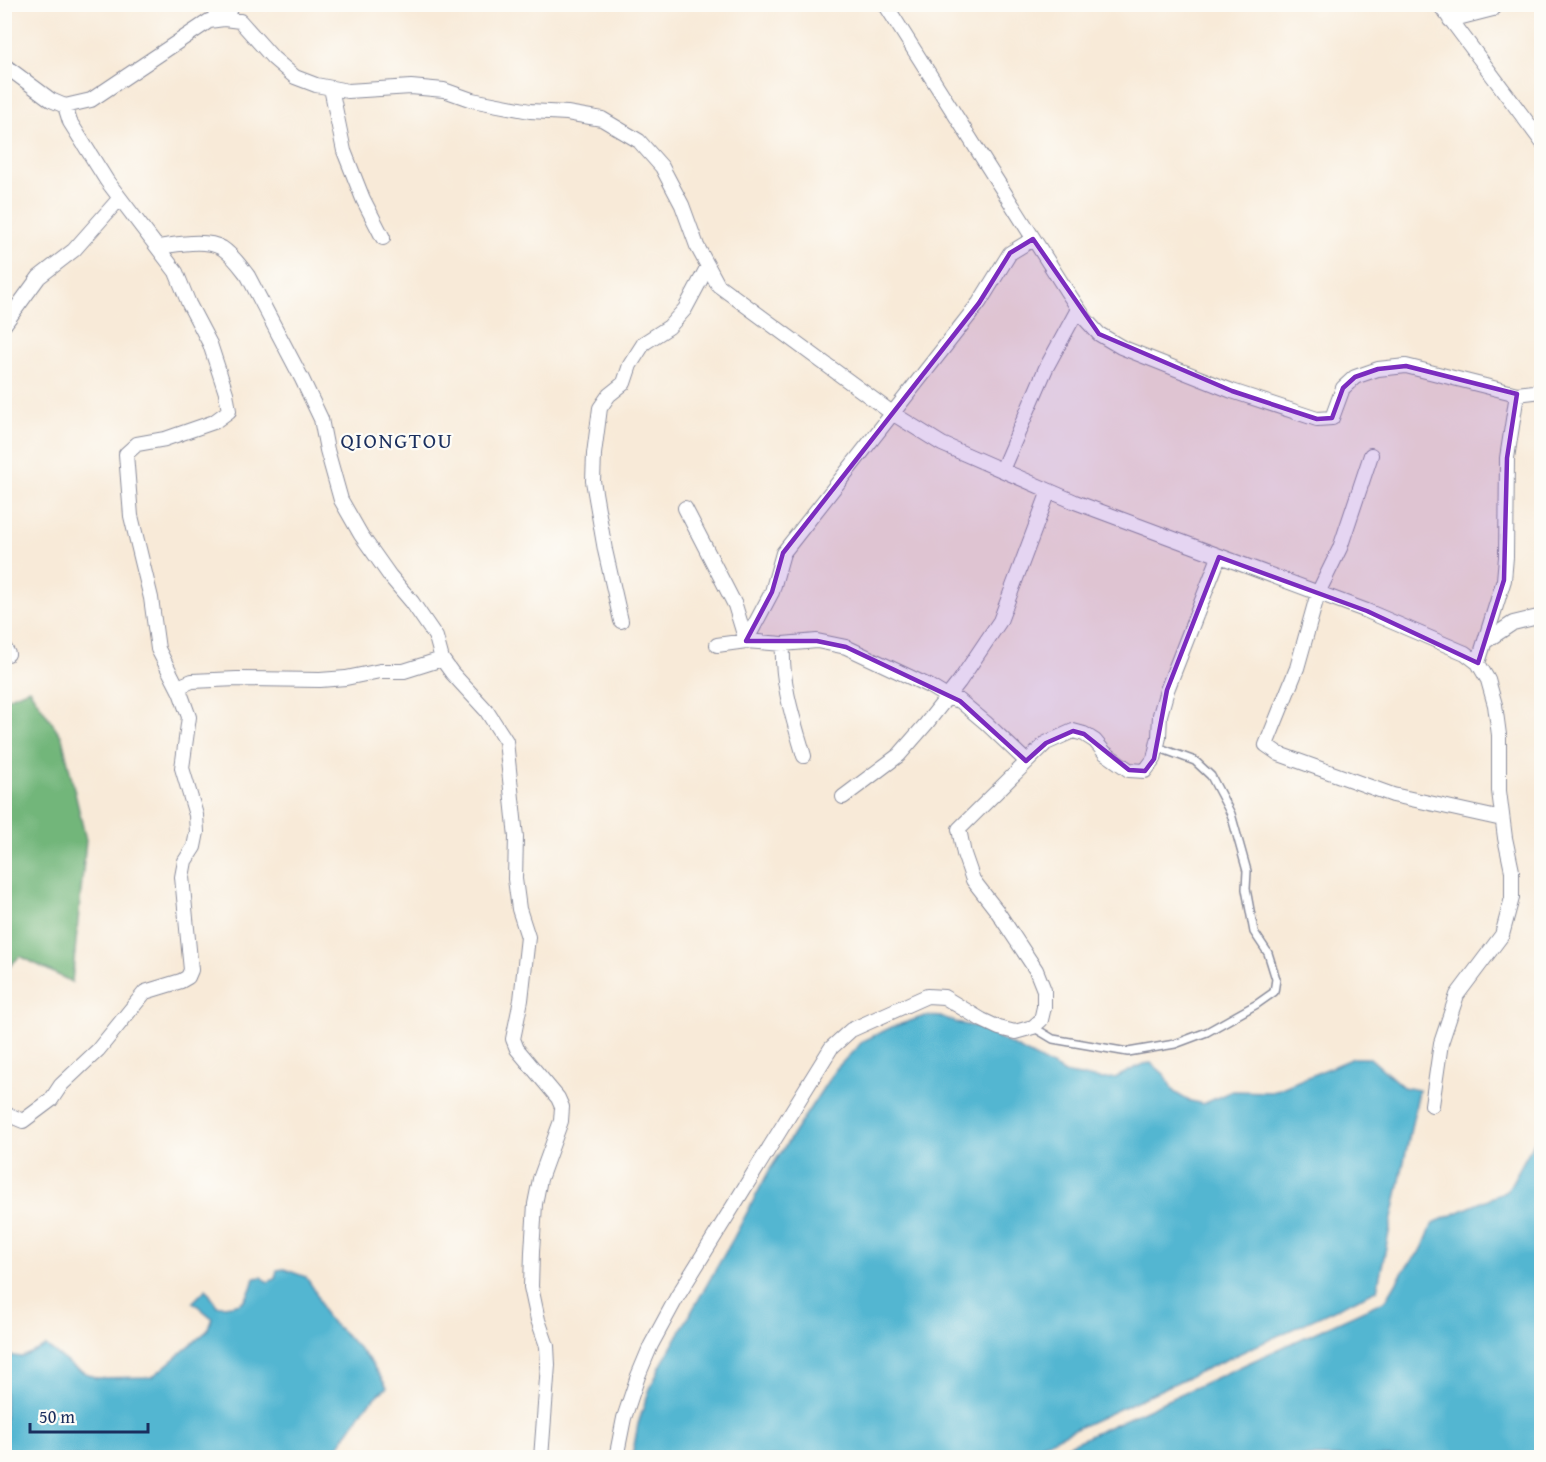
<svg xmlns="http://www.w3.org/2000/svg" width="1546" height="1462" font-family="'Gentium Book Plus',serif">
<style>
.forest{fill:#72b67a;stroke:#46726c;stroke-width:1.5}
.water{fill:#53b6d1;stroke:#377298;stroke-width:1.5}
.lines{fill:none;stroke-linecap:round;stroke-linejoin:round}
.service-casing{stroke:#8a8c9b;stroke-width:10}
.minor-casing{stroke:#8a8c9b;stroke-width:16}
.service{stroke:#fff;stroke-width:7}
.minor{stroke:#fff;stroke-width:14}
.marked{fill:#7b2cbf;fill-opacity:0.2;stroke:#7b2cbf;stroke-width:4.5;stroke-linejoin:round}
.labels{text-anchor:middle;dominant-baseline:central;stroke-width:4.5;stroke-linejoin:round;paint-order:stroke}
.quarter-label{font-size:22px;letter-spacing:1.5px;fill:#1b2f5e;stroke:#fdfcf7}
</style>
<rect width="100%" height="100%" fill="#fdfcf7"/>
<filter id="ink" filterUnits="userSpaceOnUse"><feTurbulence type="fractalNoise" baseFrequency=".0167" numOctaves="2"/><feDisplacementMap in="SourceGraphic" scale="12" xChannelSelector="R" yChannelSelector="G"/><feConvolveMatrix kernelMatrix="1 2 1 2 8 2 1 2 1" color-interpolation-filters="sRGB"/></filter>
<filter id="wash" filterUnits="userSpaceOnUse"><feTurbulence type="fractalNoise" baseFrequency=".008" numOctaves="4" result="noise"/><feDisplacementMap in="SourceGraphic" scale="24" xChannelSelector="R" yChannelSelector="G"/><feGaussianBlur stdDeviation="1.35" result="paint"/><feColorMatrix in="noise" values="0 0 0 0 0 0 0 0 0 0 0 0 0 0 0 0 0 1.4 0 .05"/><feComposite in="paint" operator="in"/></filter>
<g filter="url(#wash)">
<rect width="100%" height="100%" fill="#f8ead8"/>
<path class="forest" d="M29,689L62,737L86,840L72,982L20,956L5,971V699Z"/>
<path class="water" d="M925,1016L943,1017L957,1023L978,1027L1067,1074L1101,1079L1115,1078L1143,1064L1151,1063L1164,1074L1174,1092L1187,1100L1203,1104L1232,1091L1272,1092L1353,1058H1370L1403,1087L1419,1090L1377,1290L1015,1457H632L638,1424L649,1391L661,1365L733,1239L769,1171L835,1070L863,1041L892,1027Z
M1541,1130V1457H1043L1386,1300L1404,1270L1422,1249L1433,1223L1507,1191Z
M284,1269L306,1277L314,1289L326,1317L349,1338L370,1361L387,1387L365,1407L334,1453L338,1457H5V1355L22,1357L46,1346L73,1367L96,1378L152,1377L207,1331L212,1318L193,1302L206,1289L217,1306C242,1306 248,1303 254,1278L262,1277L268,1282L275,1279L277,1270Z"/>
</g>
<g filter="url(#ink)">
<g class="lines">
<defs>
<path id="service" d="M1033,1027L1053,1039L1128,1052L1175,1044L1207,1032L1257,1004L1274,992L1276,979L1268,953L1254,932L1246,889L1247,871L1231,814L1211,776L1195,761L1157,747"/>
<path id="minor" d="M209,4L224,19L233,4
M885,4L1066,290L1086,320L1099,334L1121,347L1232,391L1317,419L1332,418L1343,388L1355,377L1378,369L1406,366L1517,394L1542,391
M1439,4L1542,142
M1450,20L1493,9L1491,4
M4,65L51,100L65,106L91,100L209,21L224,19L240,21L273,58L295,77L316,85L348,91L411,87L444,90L472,100L530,111L567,113L602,119L639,141L662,167L682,205L697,246L718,285L892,413L942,444L1075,502L1367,611L1465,653L1478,663L1488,680L1495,705L1499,735V791L1505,838L1512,871V898L1502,935L1457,995L1441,1043L1432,1105
M331,88L344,151L363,199L383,238
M157,247C176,245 205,238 222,248C233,255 241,267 248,276L302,379L321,419L327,450L341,500L361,535L390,576L412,602L436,637L442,659L452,673L486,710L506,741L516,837L515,879L519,909L528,937L521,1000L513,1039L517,1049L558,1098L562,1107L561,1121L540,1179L535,1204L532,1252L531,1287L538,1320L547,1346L548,1365L541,1458
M4,325L39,277L74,250L120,198
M1371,455L1340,548L1318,593L1297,668L1266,745L1279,754L1393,795L1502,819
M1002,470L1046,368L1078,309
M685,508L735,605L746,641L772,592L783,553L979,303L1010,253L1033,239
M621,621L605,550L593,481L594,454L600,408L609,395L624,383L630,365L644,343L669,327L685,309L708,266
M1486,641L1513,623L1542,616
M783,644C781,683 793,718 804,756
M717,645L746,641L783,644L817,641L846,647L929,686L947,697L960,701L986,723L1026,761
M4,647L8,654
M1478,663L1504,580L1506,557L1507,458L1517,394
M178,687L192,681L237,679L320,680L346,678L380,671H404L442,659
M843,797L899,755L926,724L959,682L1000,621L1049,491
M4,1116L9,1115L23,1121L51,1100L61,1085L98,1050L145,992L181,981L188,977L191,970L182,877L185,861L194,847L197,832L196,815L182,768L189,717L180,692L158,649L151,598L131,516L126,454L137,444L165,439L214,422L229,411L226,393L210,344L189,304L176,272L107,181L70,122L65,106
M616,1458L624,1418L638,1376L651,1345L677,1297L831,1048L851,1030L927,996L944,997L982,1020L999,1028L1015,1032L1033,1027L1041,1020L1044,1007V990L1036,970L997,911L973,880L964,854L959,829L1046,743L1073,731L1084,734L1095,741L1105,753L1129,770L1145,771L1154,759L1159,737L1160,715L1167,690L1219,557"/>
</defs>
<use href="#service" class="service-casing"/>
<use href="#minor" class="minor-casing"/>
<use href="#service" class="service"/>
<use href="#minor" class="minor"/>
</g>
</g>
<path class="marked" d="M1033,239L1099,334L1232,391L1317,419L1332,418L1343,388L1355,377L1378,369L1406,366L1517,394L1507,458L1504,580L1478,663L1367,611L1219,557L1167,690L1154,759L1145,771L1129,770L1084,734L1073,731L1046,743L1026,761L960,701L846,647L817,641H746L772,592L783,553L979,303L1010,253Z"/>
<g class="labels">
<g class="quarter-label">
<text x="397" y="440">QIONGTOU</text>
</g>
</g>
<rect width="1546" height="1462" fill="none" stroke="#fdfcf7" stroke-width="24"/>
<path d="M30 1423v9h118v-9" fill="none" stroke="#1b2f5e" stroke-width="3"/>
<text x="39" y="1423" font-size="18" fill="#1b2f5e" stroke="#fdfcf7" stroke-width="4.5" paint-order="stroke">50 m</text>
</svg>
